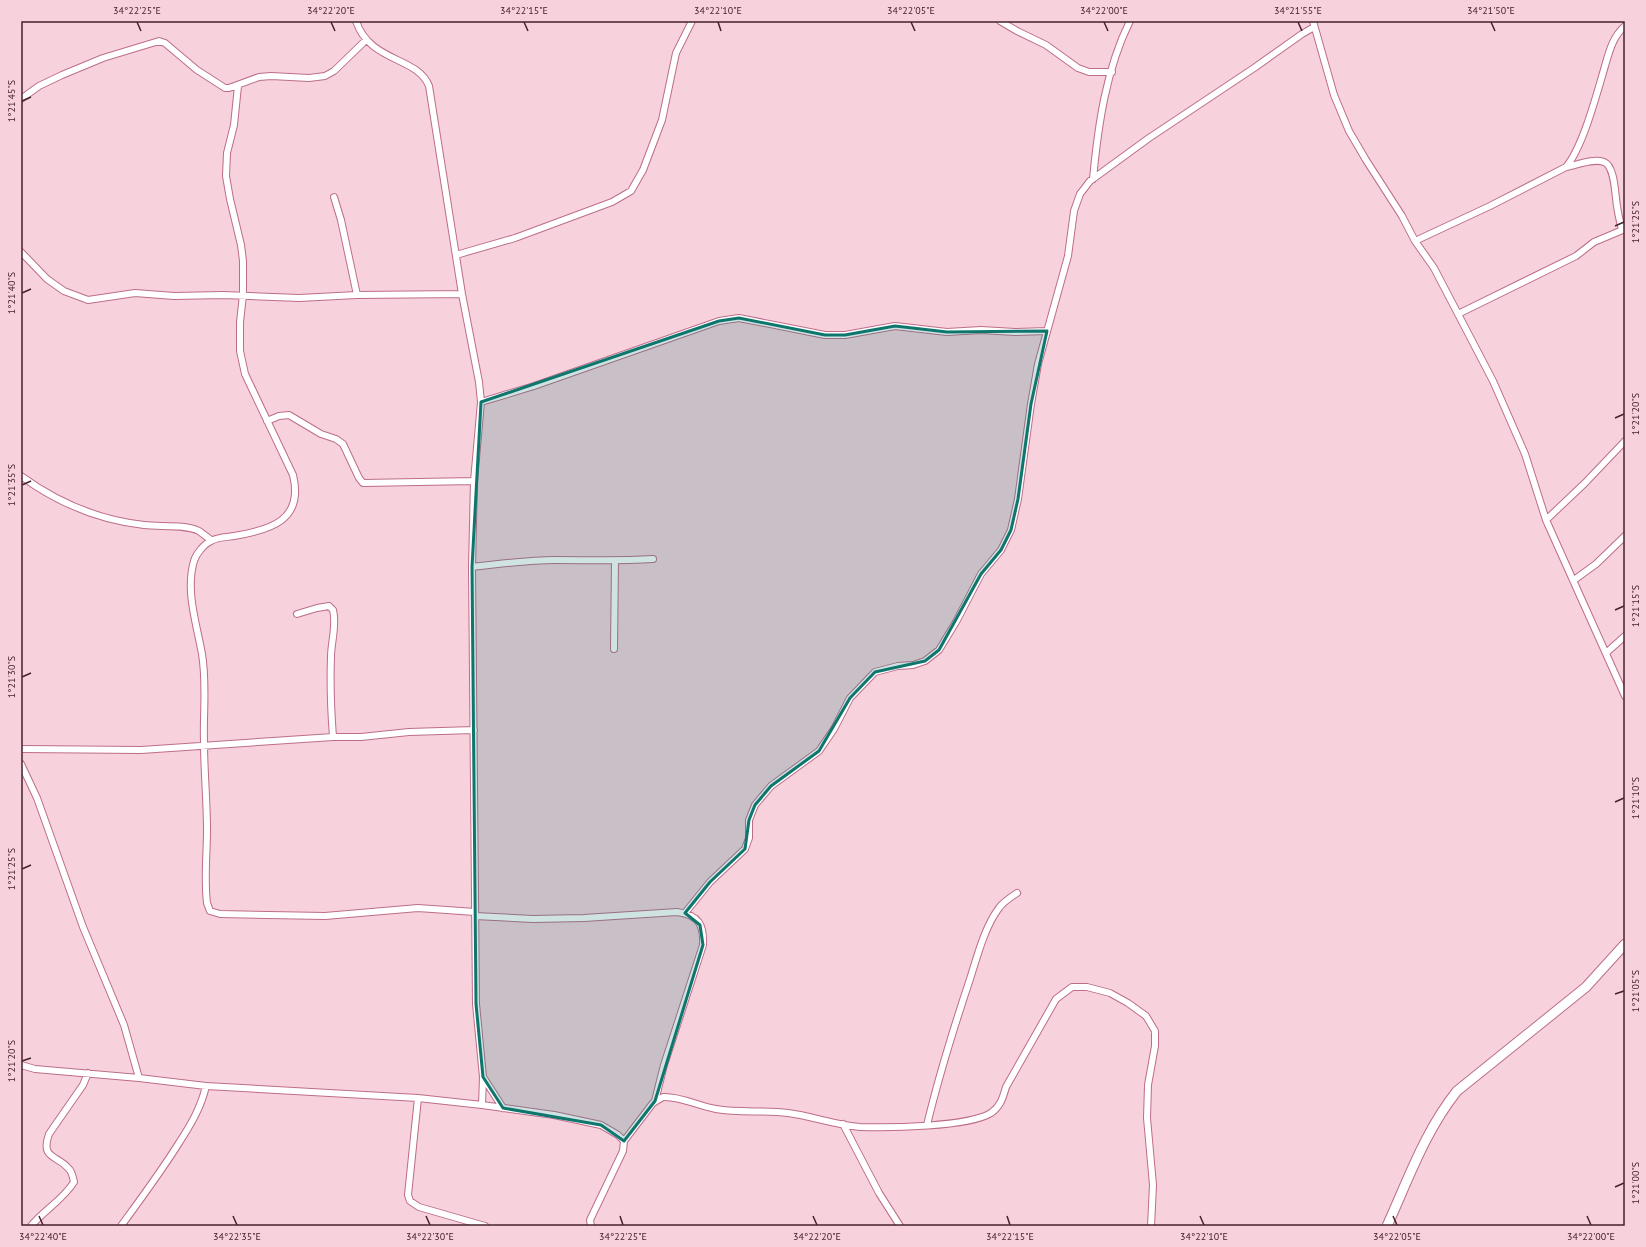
<svg xmlns="http://www.w3.org/2000/svg" width="1646" height="1247" font-family="'PT Sans',sans-serif">
<style>
.lines{fill:none;stroke-linecap:round;stroke-linejoin:round}
.street-casing{stroke:#bd6d8a;stroke-width:8}
.secondary-casing{stroke:#bd6d8a;stroke-width:11}
.street{stroke:#fff;stroke-width:6}
.secondary{stroke:#fff;stroke-width:9}
.marked{fill:#0f766e;fill-opacity:0.2;stroke:#0f766e;stroke-width:3;stroke-linejoin:round}
.ticks{fill:none;stroke:#44222e;stroke-width:1.5}
.neatline{fill:none;stroke:#44222e;stroke-width:1.5}
.ticks-label{font-size:10px;text-anchor:middle;fill:#44222e}
</style>
<rect width="100%" height="100%" fill="#f7d2dd"/>
<g class="lines">
<defs>
<path id="street" d="M356,21C370,63 417,56 429,86L462,294L479,382L481,402L474,481L472,567L476,1004L483,1077L482,1105
M1000,21L1017,31L1046,45L1078,68L1089,72H1112
M1313,21L1334,95L1349,131L1366,160L1402,216L1415,241L1434,268L1493,381L1525,454L1546,520L1625,696
M238,86L234,125L227,153L226,176L230,199L241,245L243,261V295L240,322V351L245,374L293,475C304,520 271,530 234,536C228,537 217,537 211,541C204,544 196,554 194,561C185,591 197,625 202,654C207,684 203,713 204,742C204,771 207,801 207,830C207,854 204,879 207,903L210,911L220,914L325,916L418,908L475,912
M21,99L39,86L62,75L103,58L159,41L165,43L197,70L225,88H229L259,77L271,76L309,78L325,76L334,71L366,40
M1566,167C1577,165 1593,158 1604,162C1615,166 1615,195 1617,206C1618,214 1620,222 1622,230
M1093,179C1098,126 1106,69 1130,21
M334,197L341,220L357,295
M1415,241L1490,206L1566,167C1583,147 1597,93 1605,66C1609,52 1613,36 1625,26
M21,252L47,279L64,291L88,300L135,293L174,296L223,295L299,298L357,295L462,294
M456,255L515,238L612,202L631,191L643,170L662,120L676,53L692,21
M1458,314L1576,256L1594,242L1625,229
M481,402L534,386L719,321L739,318L825,335H845L895,326L947,332L981,330L1015,332L1047,331
M267,421L279,416L289,415L321,434L336,439L343,444L359,478L363,483L474,481
M21,476C58,503 99,520 144,525C160,527 185,524 199,531C203,534 207,537 211,540
M1546,520L1585,483L1625,441
M472,567C497,564 529,560 555,560C588,560 620,561 653,559
M1574,580L1596,564L1625,536
M297,614L317,608L329,606L333,610C337,625 331,642 331,657C330,683 331,711 333,737
M614,649L615,561
M1606,653L1625,636
M21,749L141,750L333,737H361L409,732L474,730
M21,764L37,798L83,927L124,1025L139,1078
M685,913L710,882L745,849L749,838V820L755,805L771,786L819,751L834,729L850,698L875,672L898,666L913,665L925,661L939,650L956,622L981,574L1001,550L1011,530L1018,499L1031,404L1038,364L1068,256L1074,211L1080,194L1090,181L1149,138L1254,68L1302,34L1314,27
M475,916L533,919L584,918L677,912C699,915 704,925 703,945L664,1065L655,1101
M21,1065L35,1069L139,1078L206,1086L418,1098L482,1105L554,1115L601,1125L618,1135L624,1141L623,1151L590,1220L591,1226
M483,1077L503,1108
M418,1098L408,1195L410,1201L419,1207L485,1226
M843,1124L879,1193L900,1226
M927,1125C939,1075 954,1027 970,979C977,957 985,926 999,908C1003,902 1011,897 1017,893
M624,1141L653,1103L663,1097C680,1096 698,1106 716,1109C739,1113 764,1110 788,1113C812,1116 835,1125 860,1127C888,1128 968,1127 991,1113C1001,1106 1003,1097 1006,1087L1056,999L1072,987H1087L1110,993L1128,1003L1146,1016L1155,1031V1046L1148,1085L1147,1118L1153,1185L1151,1226
M31,1226C44,1210 63,1200 74,1182C73,1177 72,1171 68,1168C57,1155 40,1159 49,1134L83,1085L88,1073
M121,1226C140,1200 160,1173 177,1146C190,1126 201,1108 206,1086"/>
<path id="secondary" d="M1387,1226C1408,1180 1425,1131 1457,1091L1586,987L1625,944"/>
</defs>
<use href="#street" class="street-casing"/>
<use href="#secondary" class="secondary-casing"/>
<use href="#street" class="street"/>
<use href="#secondary" class="secondary"/>
</g>
<path class="marked" d="M739,318L825,335H845L895,326L947,332L1047,331L1031,404L1018,499L1011,530L1001,550L981,574L939,650L925,661L875,672L850,698L819,751L771,786L755,805L749,820L745,849L710,882L685,913L700,925L703,945L655,1101L624,1141L601,1125L503,1108L483,1077L476,1004L472,567L481,402L719,321Z"/>
<path class="ticks" d="M137,22L141,31M331,22L335,31M524,22L528,31M718,22L721,31M911,22L915,31M1104,22L1108,31M1298,22L1302,31M1491,22L1495,31M22,101L31,97M1615,226L1624,222M22,293L31,289M1615,418L1624,414M22,485L31,481M1615,610L1624,606M22,677L31,673M1615,802L1624,798M22,869L31,865M1615,994L1624,991M22,1061L31,1058M1615,1187L1624,1183M39,1216L43,1225M233,1216L237,1225M426,1216L430,1225M620,1216L623,1225M813,1216L817,1225M1007,1216L1010,1225M1200,1216L1204,1225M1393,1216L1397,1225M1587,1216L1591,1225"/>
<rect width="1646" height="1247" fill="none" stroke="#f7d2dd" stroke-width="44"/>
<rect x="22" y="22" width="1602" height="1203" class="neatline"/>
<g class="ticks-label">
<text x="137" y="14">34°22'25"E</text>
<text x="331" y="14">34°22'20"E</text>
<text x="524" y="14">34°22'15"E</text>
<text x="718" y="14">34°22'10"E</text>
<text x="911" y="14">34°22'05"E</text>
<text x="1104" y="14">34°22'00"E</text>
<text x="1298" y="14">34°21'55"E</text>
<text x="1491" y="14">34°21'50"E</text>
<text transform="translate(11 101) rotate(-90)" y="4">1°21'45"S</text>
<text transform="translate(1635 222) rotate(-90)" y="4">1°21'25"S</text>
<text transform="translate(11 293) rotate(-90)" y="4">1°21'40"S</text>
<text transform="translate(1635 414) rotate(-90)" y="4">1°21'20"S</text>
<text transform="translate(11 485) rotate(-90)" y="4">1°21'35"S</text>
<text transform="translate(1635 606) rotate(-90)" y="4">1°21'15"S</text>
<text transform="translate(11 677) rotate(-90)" y="4">1°21'30"S</text>
<text transform="translate(1635 798) rotate(-90)" y="4">1°21'10"S</text>
<text transform="translate(11 869) rotate(-90)" y="4">1°21'25"S</text>
<text transform="translate(1635 991) rotate(-90)" y="4">1°21'05"S</text>
<text transform="translate(11 1061) rotate(-90)" y="4">1°21'20"S</text>
<text transform="translate(1635 1183) rotate(-90)" y="4">1°21'00"S</text>
<text x="43" y="1240">34°22'40"E</text>
<text x="237" y="1240">34°22'35"E</text>
<text x="430" y="1240">34°22'30"E</text>
<text x="623" y="1240">34°22'25"E</text>
<text x="817" y="1240">34°22'20"E</text>
<text x="1010" y="1240">34°22'15"E</text>
<text x="1204" y="1240">34°22'10"E</text>
<text x="1397" y="1240">34°22'05"E</text>
<text x="1591" y="1240">34°22'00"E</text>
</g>
</svg>
